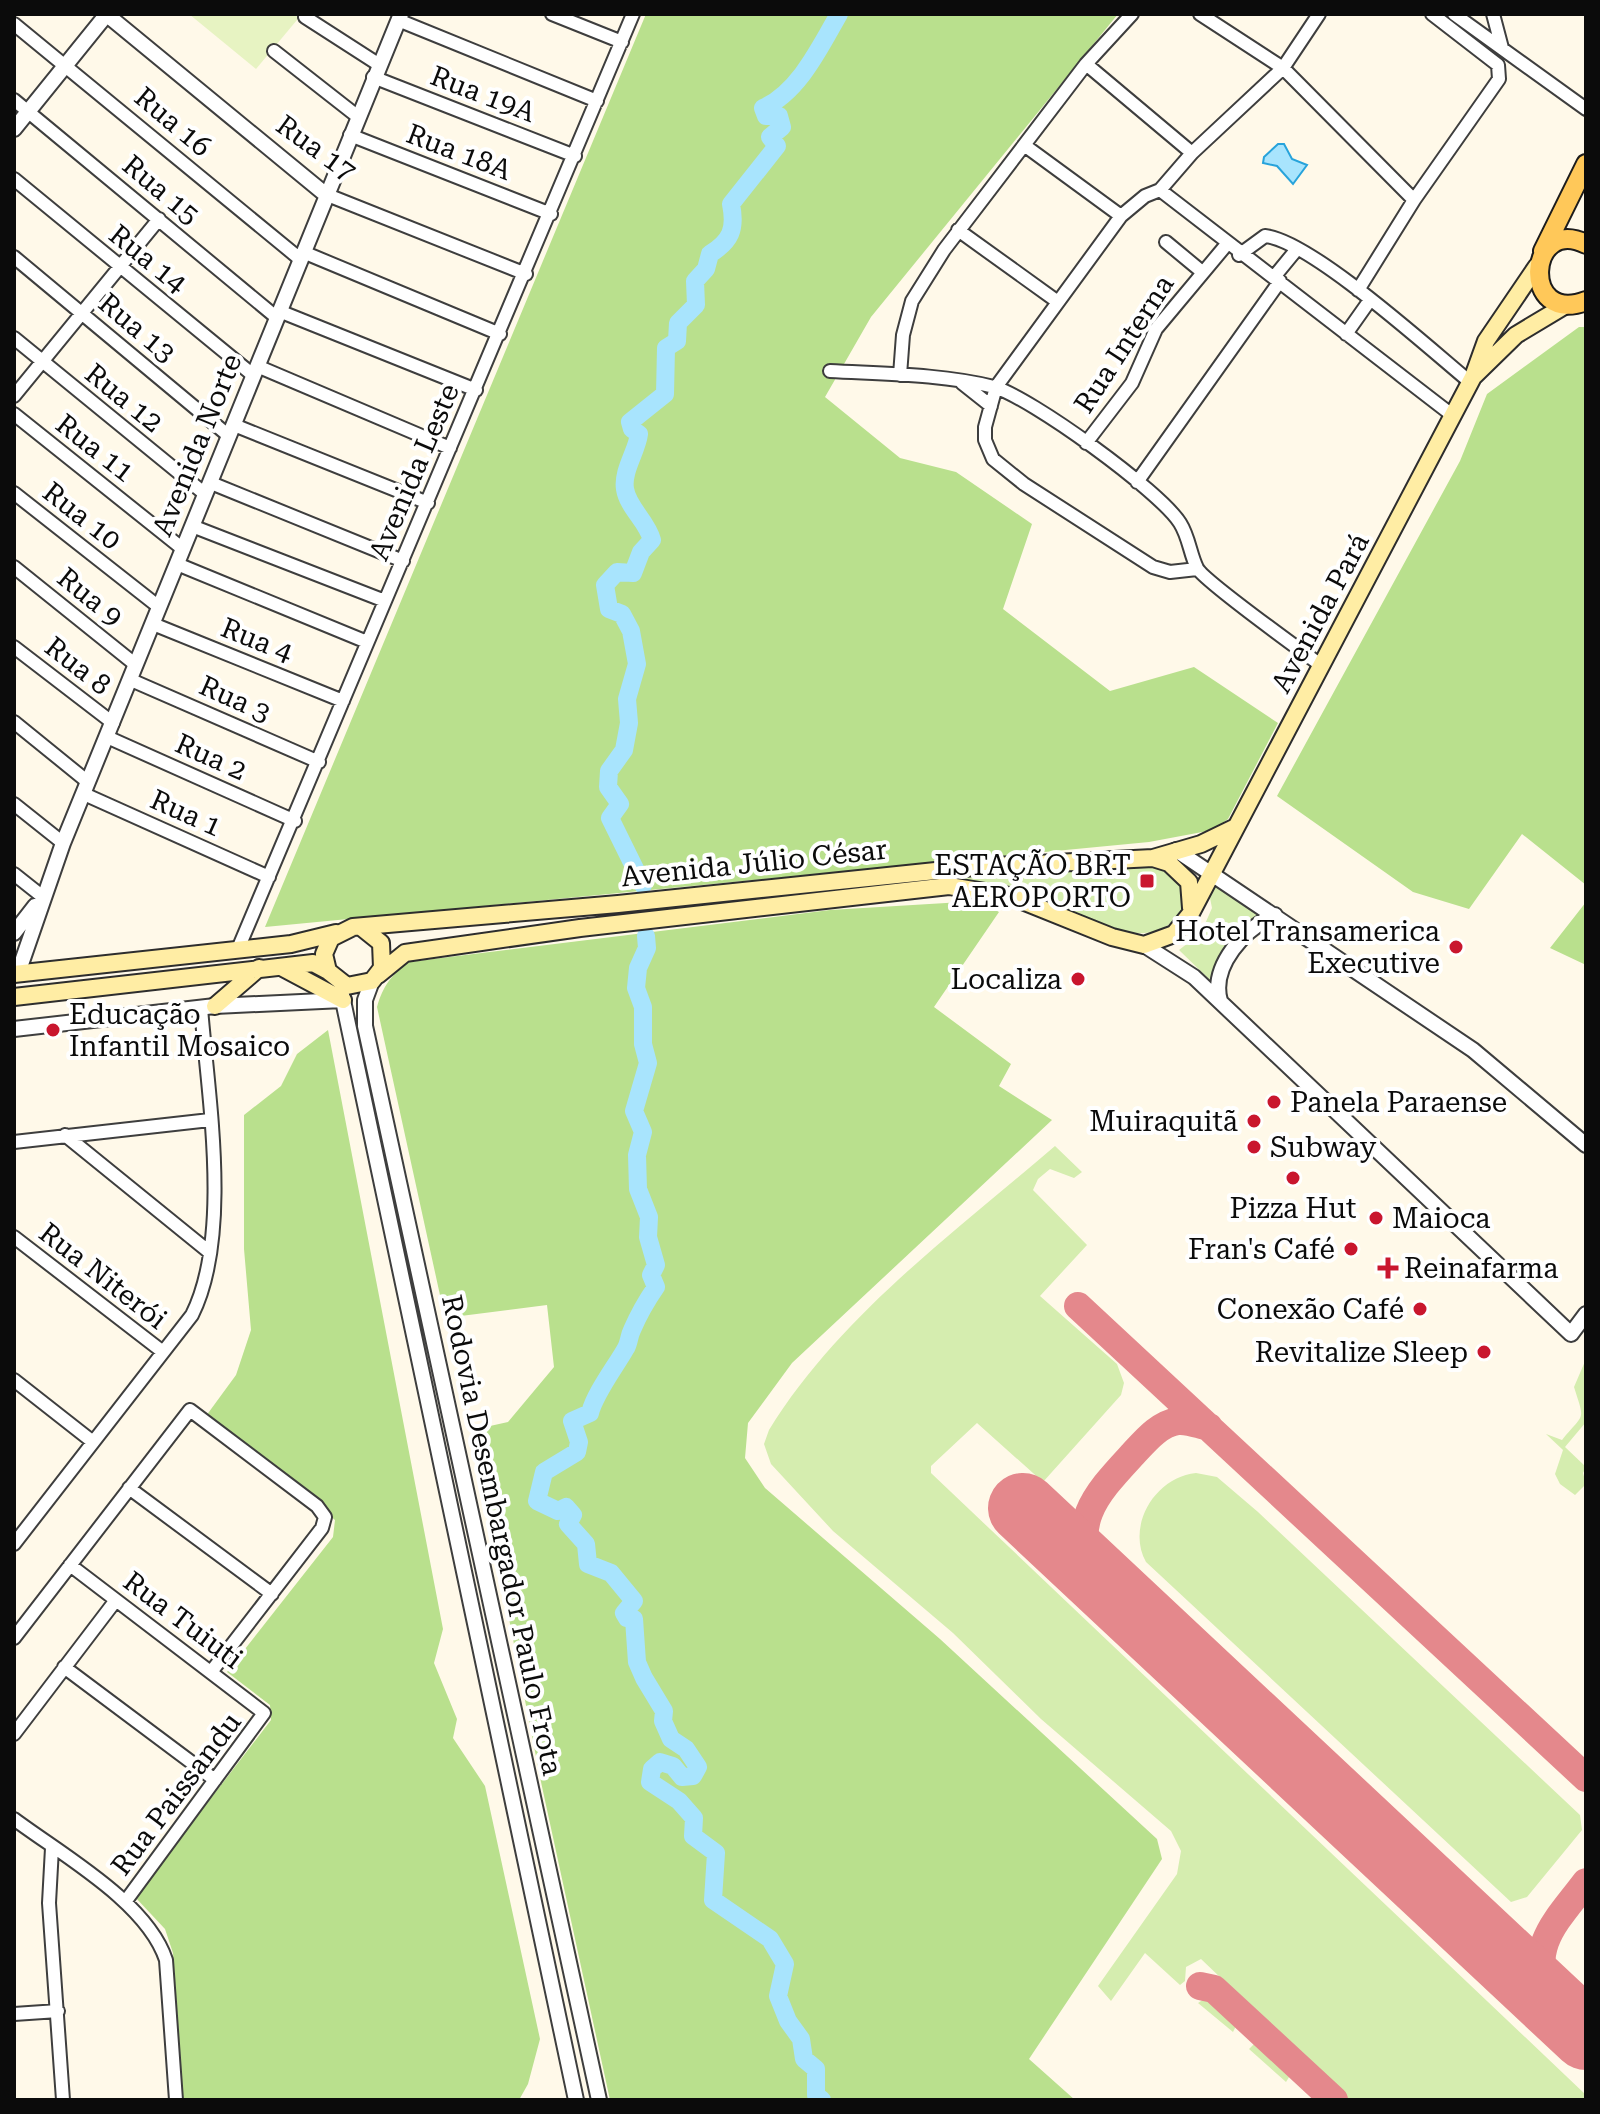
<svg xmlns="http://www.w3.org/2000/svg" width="1600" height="2114" font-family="'Roboto Serif',serif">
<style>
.green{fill:#d5edaf}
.forest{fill:#b9e08d}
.pitch{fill:#e7f3c2}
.water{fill:#a8e4fd;stroke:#27a3db;stroke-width:2}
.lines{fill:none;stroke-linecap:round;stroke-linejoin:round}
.river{stroke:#a8e4fd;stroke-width:18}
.taxiway{stroke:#e4888c;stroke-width:28}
.runway{stroke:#e4888c;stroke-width:70}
.minor-casing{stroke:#3e3e3e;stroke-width:16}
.tertiary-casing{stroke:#3e3e3e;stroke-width:18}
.secondary-casing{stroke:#2d2d2d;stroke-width:20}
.primary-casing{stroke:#1c1c1c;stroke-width:22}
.minor{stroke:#fff;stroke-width:12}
.tertiary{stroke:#fff;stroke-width:14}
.secondary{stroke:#ffeda4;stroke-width:16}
.primary{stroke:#ffc859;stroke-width:18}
.poi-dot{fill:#c9162e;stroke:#fff;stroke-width:3}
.labels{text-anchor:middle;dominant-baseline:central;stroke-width:8;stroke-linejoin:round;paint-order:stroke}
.street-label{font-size:28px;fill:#0b0b0b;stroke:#fff}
.poi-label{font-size:28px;fill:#0b0b0b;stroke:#fff;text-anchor:end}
</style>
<rect width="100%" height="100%" fill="#fff9e9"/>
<path class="green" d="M1155,864L1180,878C1185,898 1189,908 1172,922C1134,954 1077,908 1039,896C1006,885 969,882 935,878L934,874Z
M1216,881L1264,914C1237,925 1218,953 1213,983L1179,950L1201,933L1212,908L1209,893Z
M1055,1146L1082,1172L1074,1178L1050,1169L1038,1179L1033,1190L1087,1245L1040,1296L1117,1364L1124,1383L1121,1395L1043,1482L977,1423L931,1466V1473L1586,2095V2100H1349L1201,1959L1186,1967L1185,1981L1180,1985L1145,1953L1111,2001L1098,1986L1177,1874L1181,1851L1171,1831L1041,1719L953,1633L833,1531L771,1464L764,1444L769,1430C840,1315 955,1232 1055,1146Z
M1586,1359V1422L1565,1447L1586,1467L1583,1473L1586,1484L1575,1495L1560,1484L1555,1474L1563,1450L1546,1434L1562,1440C1585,1412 1585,1422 1574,1387Z
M1196,1473L1217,1477L1258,1512L1580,1815L1582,1830L1527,1897L1511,1902L1146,1562C1126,1526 1155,1477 1196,1473Z
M1207,1997L1237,2024L1233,2032L1198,2003Z
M1256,2042L1291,2074L1286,2082L1249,2049Z"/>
<path class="forest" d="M646,14H1118L871,317L825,397L900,458L956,472L1032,524L1003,609L1110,691L1194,667L1278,723L1228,819L1213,830L1149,842L265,927Z
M1579,327H1586V885L1522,834L1469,909L1413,892L1277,796L1460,461L1487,394Z
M926,876V881L625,916L624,908Z
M979,901L999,912L934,1007L1011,1064L999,1086L1052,1120L792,1363L748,1423L745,1458L765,1488L940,1639L1157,1839L1162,1859L1029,2059L1075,2100H610L541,1782L472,1430L508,1422L554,1367L547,1305L445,1318L377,1007C383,986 391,975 409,962L830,910Z
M1586,902V965L1550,948Z
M328,1030L443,1629L434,1663L457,1719L453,1738L485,1786L540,2039L528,2084L519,2100H183L173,1953L165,1929L135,1897L271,1720L270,1705L227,1672L333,1537L335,1520L206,1416L236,1375L251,1330L244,1249V1115L281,1086L297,1054Z"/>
<path class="pitch" d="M189,14H302L256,69Z"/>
<path class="water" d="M1278,144H1284L1292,159L1307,165L1293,184L1277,166L1263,163L1264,157Z"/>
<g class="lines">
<path class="river" d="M643,885L610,818L620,804L608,787L609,771L624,750L629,723L627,699L637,664L631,631L622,614L609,609L605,585L617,572L633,573L641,552L652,540C647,521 628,508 625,489C622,471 637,451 639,434L632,429L630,422L665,394L666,348L677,341L678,323L696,305L695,281L706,269L710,254C731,241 736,229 731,204L777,146L770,137L782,127L779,116H766L763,108C799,92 820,47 839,14
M646,936L647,948L638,968L636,988L643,1007V1044L648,1063L634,1111L643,1132L637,1155L638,1189L649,1217L648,1237L656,1265L651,1275L656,1287C647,1300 638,1316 632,1330C629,1336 629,1343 626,1348C616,1366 595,1393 590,1413L572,1421L579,1442L577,1452L544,1472L537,1501L558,1511L566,1507L573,1515L568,1524L586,1544L588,1564L611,1573L634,1601L624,1613L627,1618L634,1619L637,1662L644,1678L664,1711L663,1721L671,1739L686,1749L698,1767L693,1776L682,1777L673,1766L660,1762L652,1769L650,1782L679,1801L694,1818L693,1836L716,1853L713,1900L770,1939L785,1964L778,1996L788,2021L801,2039L804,2059L816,2069V2095L822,2100"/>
<path class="taxiway" d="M1078,1306L1586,1778
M1099,1580C1065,1525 1097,1493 1133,1454C1146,1440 1159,1424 1178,1421C1189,1420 1199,1425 1209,1427
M1200,1986L1214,1989L1334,2100
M1547,1998C1529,1944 1555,1923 1586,1882"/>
<path class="runway" d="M1023,1508L1586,2035"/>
<defs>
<path id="minor" d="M552,14L622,42
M1200,14L1283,68L1414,200
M1454,14L1586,109
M1493,14L1502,48
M305,17L378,64
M398,20L597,101
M14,24L300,259
M274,51L357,116
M1086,64L1192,153
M373,77L575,156
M14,100L276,317
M350,135L551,214
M1024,145L1121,216
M14,179L253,375
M1160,190L1452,415
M325,194L526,274
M958,230L1058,302
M1166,242L1201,271
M303,252L500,334
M1239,255L1265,236C1310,240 1430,349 1470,382
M14,257L229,436
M1274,277L1297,249
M1358,290L1414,200L1499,79L1498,65L1432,14
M279,311L476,390
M1346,334L1370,300
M14,338L205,494
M257,366L450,448
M830,371C883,374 942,374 994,387C1030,397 1160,491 1180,523C1189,537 1190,554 1197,568C1204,581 1303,652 1322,666
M900,375L903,335L912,301L944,250L1086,64L1132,14
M962,383L991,406
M14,396L159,219
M14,414L183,549
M234,425L428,503
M1086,443L1132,383L1156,329L1227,244
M1137,482L1280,281
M211,483L403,561
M14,493L159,607
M192,526L385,601
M177,564L367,642
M14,567L136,665
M1197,569L1170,572L1153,567L1024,484L993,459L985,440V427L996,387L1121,216L1145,196L1160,190L1192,153L1283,68L1319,14
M153,624L343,701
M14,647L113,723
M131,680L319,762
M14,722L88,782
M107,737L295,821
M84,794L269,877
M14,804L63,843
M14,874L43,897
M238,949L633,14
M65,1135L208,1251
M14,1142L210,1120
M14,1237L163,1352
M14,1380L93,1442
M129,1488L272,1594
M14,1544L192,1315C232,1235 208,1096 201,1008
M70,1565L264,1713L125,1902
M14,1638L190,1410L317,1506L325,1517L322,1528L211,1672
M64,1667L215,1780
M14,1734L116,1600
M14,1819C62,1855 147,1902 166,1960L176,2100
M52,1848L49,1903L63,2100
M14,2014L58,2011"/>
<path id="tertiary" d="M106,14L325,194
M14,129L107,14
M1176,850L1473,1050L1586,1145
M14,933L35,906
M1144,945L1194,977L1571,1334L1586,1314
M18,973L63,843L401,14
M372,981L365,1000V1026L599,2100
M341,991L576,2100
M1220,1001C1210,966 1245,928 1275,915
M14,1029L215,1006L343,1000"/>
<path id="secondary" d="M1474,376L1516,335L1566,305
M1153,858L1169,863L1189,882L1191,908
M361,927L381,943L382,968L372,981L347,986L328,971L324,954L331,938L353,927L618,904L974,867L1153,858L1201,844L1236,827
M281,967L343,1000
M14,974L291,944L336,933
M378,975L405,953L580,928L949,886L1010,896L1112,937L1144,945L1174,934L1191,913L1473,377L1486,341L1537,266
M14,997L313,963L328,971
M215,1006L259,968"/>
<path id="primary" d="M1586,244C1527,215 1520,326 1586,301
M1543,251L1586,164"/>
</defs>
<use href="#minor" class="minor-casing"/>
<use href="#tertiary" class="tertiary-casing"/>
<use href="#secondary" class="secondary-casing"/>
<use href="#primary" class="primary-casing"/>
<use href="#minor" class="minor"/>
<use href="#tertiary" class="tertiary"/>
<use href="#secondary" class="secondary"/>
<use href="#primary" class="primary"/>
</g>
<g class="poi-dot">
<rect x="1139" y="873" width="16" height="16" rx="4"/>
<circle cx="1456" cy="947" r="8"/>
<circle cx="1078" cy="979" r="8"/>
<circle cx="53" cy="1030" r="8"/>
<circle cx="1274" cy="1102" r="8"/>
<circle cx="1254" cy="1121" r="8"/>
<circle cx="1254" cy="1147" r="8"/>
<circle cx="1293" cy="1178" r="8"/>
<circle cx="1376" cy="1218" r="8"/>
<circle cx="1351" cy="1249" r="8"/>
<path d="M1384 1256h8v8h8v8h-8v8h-8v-8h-8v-8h8z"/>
<circle cx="1420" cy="1309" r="8"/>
<circle cx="1484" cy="1352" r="8"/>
</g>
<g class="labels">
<g class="street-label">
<text transform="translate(483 94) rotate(21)">Rua 19A</text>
<text transform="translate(173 122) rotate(40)">Rua 16</text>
<text transform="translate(316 148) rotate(36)">Rua 17</text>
<text transform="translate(459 152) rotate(21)">Rua 18A</text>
<text transform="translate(161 190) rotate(40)">Rua 15</text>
<text transform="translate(148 259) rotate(39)">Rua 14</text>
<text transform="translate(137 328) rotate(40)">Rua 13</text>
<text transform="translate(1124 344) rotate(-57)">Rua Interna</text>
<text transform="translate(124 398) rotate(39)">Rua 12</text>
<text transform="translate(197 445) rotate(-68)">Avenida Norte</text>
<text transform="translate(95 448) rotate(38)">Rua 11</text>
<text transform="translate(414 472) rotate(-67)">Avenida Leste</text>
<text transform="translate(82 516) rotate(38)">Rua 10</text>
<text transform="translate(90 597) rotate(39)">Rua 9</text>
<text transform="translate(1320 613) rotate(-62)">Avenida Pará</text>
<text transform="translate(257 640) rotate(22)">Rua 4</text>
<text transform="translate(78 666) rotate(38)">Rua 8</text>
<text transform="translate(235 699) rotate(24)">Rua 3</text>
<text transform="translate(211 757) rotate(24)">Rua 2</text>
<text transform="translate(186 813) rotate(24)">Rua 1</text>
<text transform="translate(754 863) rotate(-6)">Avenida Júlio César</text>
<text transform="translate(103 1276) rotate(38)">Rua Niterói</text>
<text transform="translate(502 1535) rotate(78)">Rodovia Desembargador Paulo Frota</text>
<text transform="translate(183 1620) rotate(37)">Rua Tuiuti</text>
<text transform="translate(176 1794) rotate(-53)">Rua Paissandu</text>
</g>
<g class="poi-label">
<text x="1131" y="865">ESTAÇÃO BRT<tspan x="1131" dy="32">AEROPORTO</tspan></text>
<text x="1440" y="931">Hotel Transamerica<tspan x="1440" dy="32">Executive</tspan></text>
<text x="1062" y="979">Localiza</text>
<text x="69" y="1014" text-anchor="start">Educação<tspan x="69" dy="32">Infantil Mosaico</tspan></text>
<text x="1290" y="1102" text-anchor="start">Panela Paraense</text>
<text x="1238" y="1121">Muiraquitã</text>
<text x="1270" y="1147" text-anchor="start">Subway</text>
<text x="1293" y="1208" text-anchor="middle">Pizza Hut</text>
<text x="1392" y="1218" text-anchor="start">Maioca</text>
<text x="1335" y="1249">Fran's Café</text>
<text x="1404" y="1268" text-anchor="start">Reinafarma</text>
<text x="1404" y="1309">Conexão Café</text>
<text x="1468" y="1352">Revitalize Sleep</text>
</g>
</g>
<rect width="1600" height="2114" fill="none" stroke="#0b0b0b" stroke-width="32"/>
</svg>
